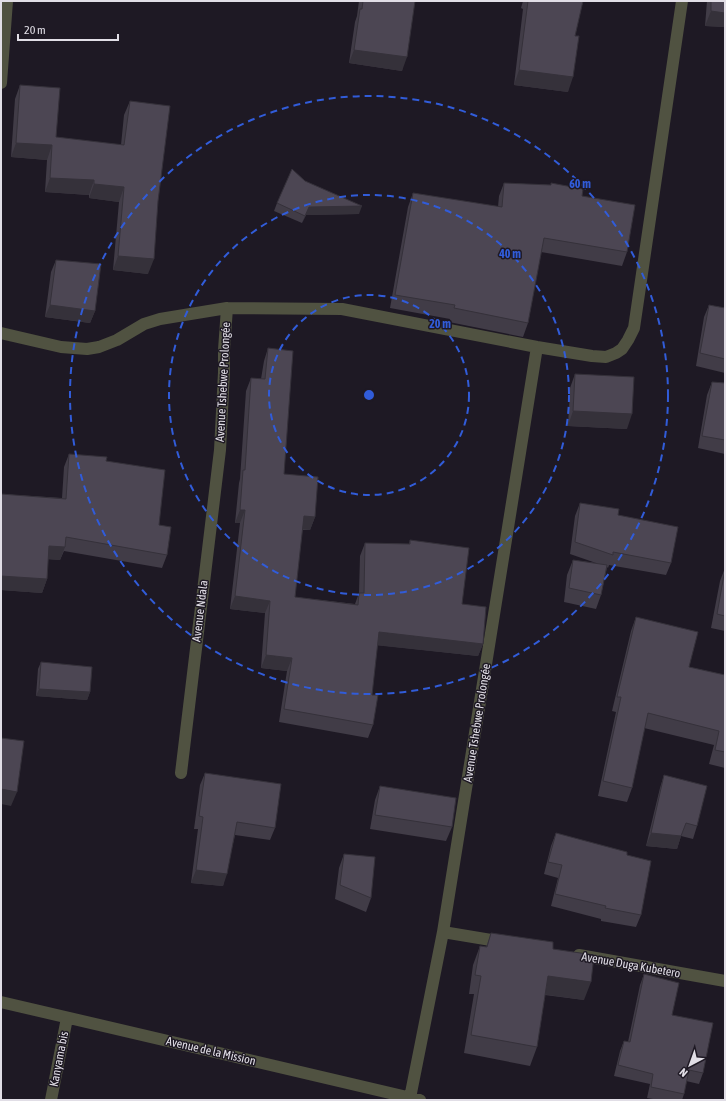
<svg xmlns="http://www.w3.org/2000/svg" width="726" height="1101" font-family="'Asap Condensed',sans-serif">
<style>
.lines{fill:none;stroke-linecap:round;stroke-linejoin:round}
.minor{stroke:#505241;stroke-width:12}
.wall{fill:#413c47}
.shaded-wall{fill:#35313a}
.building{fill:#4c4653;stroke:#35313a}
.ring{fill:none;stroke:#315cd9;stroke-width:2;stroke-dasharray:7 5}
.labels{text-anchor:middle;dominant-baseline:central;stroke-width:3;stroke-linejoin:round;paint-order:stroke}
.street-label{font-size:12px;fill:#e1dee6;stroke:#1e1924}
.centre{fill:#315cd9;stroke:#1e1924;stroke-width:2}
.ring-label{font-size:12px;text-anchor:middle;font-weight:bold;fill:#315cd9;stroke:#1e1924;stroke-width:3;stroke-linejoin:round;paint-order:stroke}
</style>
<rect width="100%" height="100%" fill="#1e1924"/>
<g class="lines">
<path class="minor" d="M1,83L7,1
M1,333L61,347L87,349L99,347L117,340L144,324L160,319L227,308L342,309L537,347L592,356L606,357L616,353L622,349L628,340L634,328L682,1
M181,773L220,450L224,372V350L227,308
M443,932L503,942
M579,955L725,981
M1,1002L420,1100
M410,1098L443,932L537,347
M51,1100L67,1018"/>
</g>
<path class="wall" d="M359,1H415L402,71L349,63L355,22L357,16Z
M523,1H583L575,36L568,92L514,85L523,9L521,8Z
M707,1H725V27L705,26Z
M20,85L56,137L121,145L124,115L130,101L148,274L113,270L119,202L89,198V195L45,192L47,160L11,157L15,99Z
M305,181L359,214L306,215L302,223L274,211L277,203Z
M504,183L551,185V183L582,196L627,252L622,266L541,252L528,323L523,337L449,322L450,319L390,308L408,207L413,193L498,207L499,196Z
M56,260L95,311L90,323L45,317L51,272Z
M709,305L725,308V373L696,366L704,317Z
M268,348L284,474L315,517L310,530H302L295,597L355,604L359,593L360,556L365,543L409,544L410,540L462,604L483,644L478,656L377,645L372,695L373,725L368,738L279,722L287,671L261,668L265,613L230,609L240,523H235L239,483L240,479L246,391L251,378L261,379L264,361Z
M575,374L627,429L568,426L570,388Z
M712,382L725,383V454L698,448L707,395Z
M69,454L106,461L159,525L167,555L162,568L64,551L60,560L48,559L47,579L42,593L1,590V494L62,498L64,467Z
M580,503L618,515L671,563L666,575L609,565L608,568L607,567L601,595L596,609L564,602L567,575L573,560L596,563L570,554L575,516Z
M725,568V631L711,628L720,581Z
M636,617L689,667L725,675V768L709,764L714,745L644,728L632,788L627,802L598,796L616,712L612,711L631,631Z
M41,662L90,692L87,700L36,696L38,669Z
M205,773L275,828L270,840L235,835L223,886L191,883L198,829H194L200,785Z
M664,775L697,826L693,839L681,836L677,849L646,846L660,788Z
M380,786L452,827L446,841L370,829L375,800Z
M556,833L627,855L641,915L636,927L601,921V919L551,906L558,878L544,874L551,846Z
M344,854L371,898L366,912L335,899L339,868Z
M491,933L553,949L584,1000L545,995L537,1047L530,1066L464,1053L474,994H469L473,965L480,946L486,947Z
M644,974L672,1015L703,1073L699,1084L686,1081L684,1094L682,1100H659L647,1098L650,1084L614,1076L620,1051L624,1041L628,1042L640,985Z"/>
<path class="shaded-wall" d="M711,11L725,13V27L705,26Z
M354,50L407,57L402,71L349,63Z
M519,70L573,77L568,92L514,85Z
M16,143L52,145L47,160L11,157Z
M50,178L94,180L89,195L45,192Z
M94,184L124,187L119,202L89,198Z
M362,206L359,214L306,215L302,223L309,207Z
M118,256L154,259L148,274L113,270Z
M50,305L95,311L90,323L45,317Z
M573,411L632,414L627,429L568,426Z
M240,510H245L240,523H235Z
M304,516L315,517L310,530L299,529Z
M49,546L65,547L60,560L44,559Z
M1,576L47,579L42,593L1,590Z
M235,596L270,601L265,613L230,609Z
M379,632L483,644L478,656L374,645Z
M266,655L292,658L287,671L261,668Z
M39,689L90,692L87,700L36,696Z
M1,789L17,792L11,806L1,804Z
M651,833L681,836L677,849L646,846Z
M196,870L227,874L223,886L191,883Z
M548,976L591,982L584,1000L541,994Z"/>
<path class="building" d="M363,1H415L407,57L354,50L360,9H362Z
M528,1H583L575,36H579L573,77L519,70Z
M711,1H725V13L711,11Z
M20,85L60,88L56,137L124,145L130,101L170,106L158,201L154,259L118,256L124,187L94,184V180L50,178L52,145L16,143Z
M292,169L305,181L362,206L309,207L305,216L277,203Z
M504,183L551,185V183L583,189L582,196L635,205L627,252L544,238L528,323L454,308L455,305L395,295L413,193L502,207Z
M56,260L101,264L95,311L50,305Z
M709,305L725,308V359L700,353Z
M268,348L293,351L284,474L318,477L315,517L304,516L295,597L358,605L359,593H364L365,543L410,544V540L469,548L462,604L486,607L483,644L379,632L372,695H378L373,725L284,709L292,658L266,655L270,601L235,596L245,510H240L243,470H245L251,378L265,379Z
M575,374L634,377L632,414L573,411Z
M712,382L725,383V440L702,436Z
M69,454L107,457L106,461L165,470L159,525L171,527L167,555L66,537L65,547L49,546L47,579L1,576V494L66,499Z
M580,503L619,509L618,515L678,527L671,563L613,552V555L575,542Z
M573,560L607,565L601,595L569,588Z
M725,569V616L717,614Z
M636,617L698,632L689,667L725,675V752L715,750L719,731L648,713L632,788L603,781L621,697H617Z
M41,662L92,667L90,692L39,689Z
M1,738L24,741L17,792L1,789Z
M205,773L281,784L275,828L237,822L227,874L196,870L203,817L199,816Z
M664,775L707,786L697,826L686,823L681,836L651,833Z
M380,786L456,798L452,827L375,815Z
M556,833L627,852V855L651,861L641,915L605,908L606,906L555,894L562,865L548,862Z
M344,854L375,857L371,898L340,885Z
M491,933L553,942V949L594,955L591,982L548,976L537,1047L471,1035L481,976L475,975L480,946L487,947Z
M644,974L679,983L672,1015L713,1023L703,1073L689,1070L684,1094L651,1087L653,1074L618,1065L624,1041L630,1042Z"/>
<g class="ring">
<circle cx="369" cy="395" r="100"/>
<circle cx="369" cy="395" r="200"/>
<circle cx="369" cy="395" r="299"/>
</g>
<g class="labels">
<g class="street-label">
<text transform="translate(223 382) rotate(-87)">Avenue Tshebwe Prolongée</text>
<text transform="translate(200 611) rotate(-83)">Avenue Ndala</text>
<text transform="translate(477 723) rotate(-81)">Avenue Tshebwe Prolongée</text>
<text transform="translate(631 965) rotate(10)">Avenue Duga Kubetero</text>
<text transform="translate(211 1051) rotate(13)">Avenue de la Mission</text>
<text transform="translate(59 1059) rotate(-79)">Kanyama bis</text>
</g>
</g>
<circle cx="369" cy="395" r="6" class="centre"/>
<g class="ring-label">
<text x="580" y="188">60 m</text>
<text x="510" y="258">40 m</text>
<text x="440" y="328">20 m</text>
</g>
<rect width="726" height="1101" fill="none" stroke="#e1dee6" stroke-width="4"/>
<g transform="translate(690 1065) rotate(221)" stroke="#1e1924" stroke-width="3" paint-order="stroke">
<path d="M0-3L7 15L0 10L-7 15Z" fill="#e1dee6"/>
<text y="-6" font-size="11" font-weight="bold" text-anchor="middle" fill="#e1dee6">N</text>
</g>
<path d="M18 34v6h100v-6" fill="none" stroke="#e1dee6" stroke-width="2"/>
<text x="24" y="34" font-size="12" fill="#e1dee6" stroke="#1e1924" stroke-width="3" paint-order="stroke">20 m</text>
</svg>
